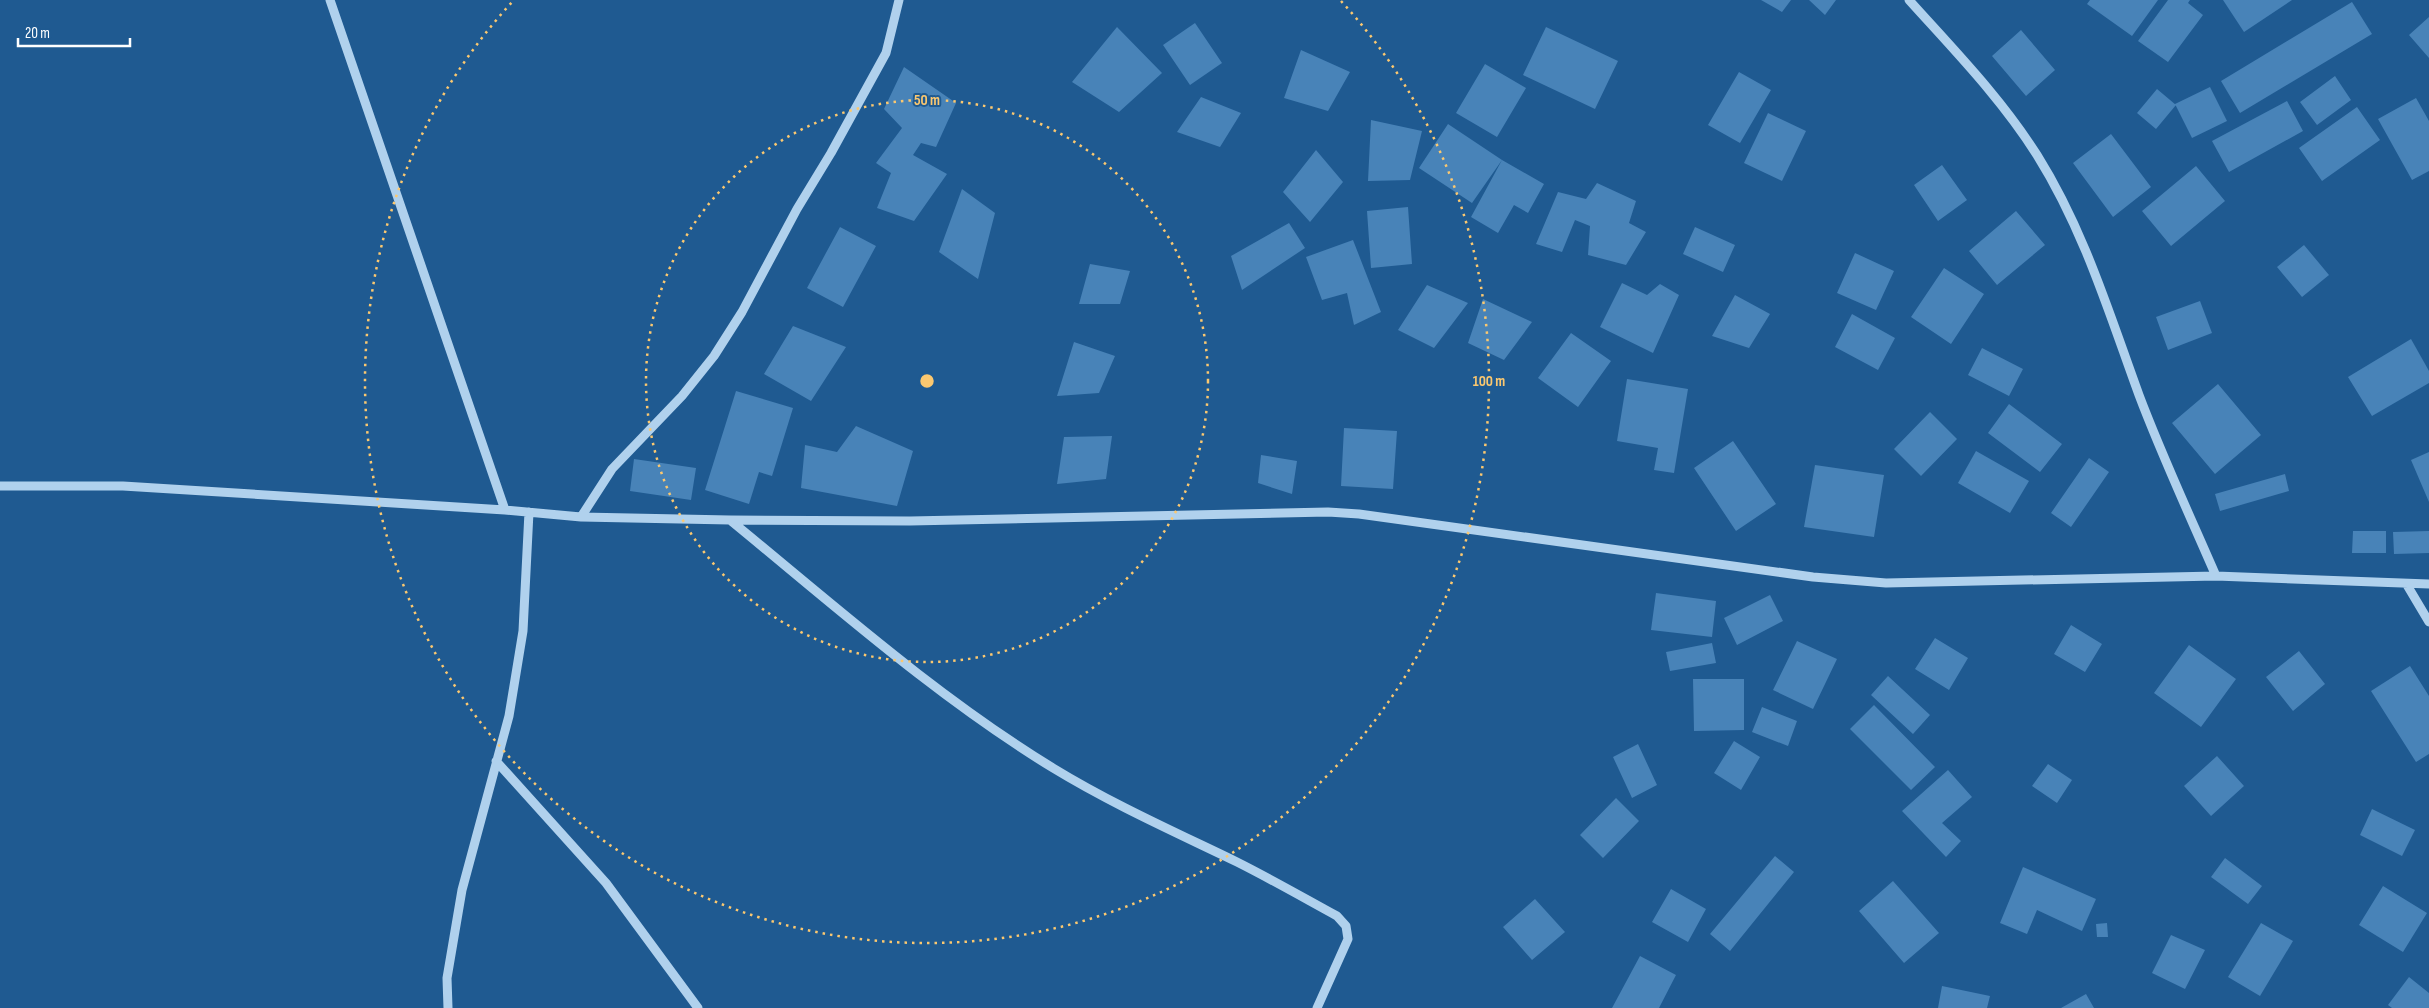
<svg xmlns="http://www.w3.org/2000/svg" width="2429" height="1008" font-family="'Sofia Sans Condensed',sans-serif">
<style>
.building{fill:#4883b8}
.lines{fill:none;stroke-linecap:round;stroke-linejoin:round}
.minor{stroke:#b0d1ed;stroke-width:9}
.ring{fill:none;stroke:#fbc870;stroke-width:2.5;stroke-dasharray:2.5 5}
.centre{fill:#fbc870;stroke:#1f5a91;stroke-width:2.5}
.ring-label{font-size:15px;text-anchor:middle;font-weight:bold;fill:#fbc870;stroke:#1f5a91;stroke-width:4;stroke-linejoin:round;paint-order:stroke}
</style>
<rect width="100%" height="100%" fill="#1f5a91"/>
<path class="building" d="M1761,0H1791L1782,12Z
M1809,0H1836L1825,15Z
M2090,0H2158L2132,36L2087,4Z
M2168,0H2190L2188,3L2203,15L2168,62L2138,41Z
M2223,0H2292L2244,32Z
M2352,2L2372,34L2240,113L2221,81Z
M2429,17V58L2409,35Z
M1195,23L1222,63L1190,85L1163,45Z
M1117,27L1162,73L1119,112L1072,82Z
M1546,27L1618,61L1595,109L1523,75Z
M2021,30L2055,70L2026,96L1992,56Z
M1301,50L1350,72L1328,111L1284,98Z
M1485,64L1526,88L1497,137L1456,113Z
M904,67L956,103L936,147L921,143L913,155L947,174L914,221L877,208L891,173L876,163L902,128L884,109Z
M1739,72L1771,90L1740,143L1708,125Z
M2335,76L2351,100L2317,125L2300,102Z
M2210,87L2227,121L2192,138L2175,104Z
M2157,89L2176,105L2156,129L2137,113Z
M1201,97L1241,113L1220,147L1177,132Z
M2416,98L2429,121V171L2412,180L2378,119Z
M2287,101L2303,131L2229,172L2212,141Z
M2357,107L2380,140L2322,181L2299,148Z
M1768,113L1806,131L1782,181L1744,163Z
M1371,120L1422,131L1410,180L1368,181Z
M1448,124L1502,160L1472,203L1419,168Z
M2111,134L2151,187L2113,217L2073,163Z
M1316,150L1343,182L1310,222L1283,192Z
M1502,160L1544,184L1528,213L1514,205L1498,233L1471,217Z
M1942,165L1967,200L1938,221L1914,185Z
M2196,166L2225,201L2171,246L2142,211Z
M1597,183L1636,201L1629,223L1646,232L1626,265L1588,255L1590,226L1575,220L1562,252L1536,244L1558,192L1586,199Z
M962,189L995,213L978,279L939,252Z
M1408,207L1412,264L1371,268L1367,211Z
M2016,211L2045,245L1997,285L1969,251Z
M1289,223L1305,248L1242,290L1231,256Z
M840,227L876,246L843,307L807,288Z
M1695,227L1735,245L1723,272L1683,254Z
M1353,240L1381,312L1354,325L1347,293L1322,300L1306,257Z
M2304,245L2329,275L2302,297L2277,267Z
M1855,253L1894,271L1876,310L1837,293Z
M1090,264L1130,271L1120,304H1079Z
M1944,268L1984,294L1951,344L1911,317Z
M1622,283L1647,295L1660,284L1679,295L1653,353L1600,327Z
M1427,285L1468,303L1434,348L1398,330Z
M1735,295L1770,314L1749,348L1712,336Z
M1483,299L1532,322L1504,360L1468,343Z
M2200,301L2212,333L2168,350L2156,317Z
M1852,314L1895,338L1878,370L1835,347Z
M793,326L846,347L811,401L764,374Z
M1571,333L1611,361L1578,407L1538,378Z
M2411,339L2429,371V383L2372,416L2348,377Z
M1074,342L1115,356L1099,393L1057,396Z
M1982,348L2023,369L2009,396L1968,375Z
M1627,379L1688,389L1674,473L1654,470L1658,448L1617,441Z
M2218,384L2261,435L2215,474L2172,423Z
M736,391L793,408L772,476L759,472L749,504L705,490Z
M2009,404L2062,444L2040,472L1988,433Z
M1930,412L1957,439L1921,476L1894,449Z
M856,426L913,451L897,506L801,488L805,445L837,452Z
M1344,428L1397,431L1393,489L1341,486Z
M1112,436L1106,479L1057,484L1064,437Z
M1733,441L1776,504L1736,531L1694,468Z
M1976,451L2029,481L2010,513L1958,483Z
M2429,452V502L2411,460Z
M1261,455L1297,461L1292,494L1258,483Z
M2089,458L2109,472L2071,527L2051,513Z
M634,459L696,468L691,500L630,491Z
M1815,465L1884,475L1874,537L1804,527Z
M2285,474L2289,491L2220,511L2215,494Z
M2353,531H2386V553H2352Z
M2429,531V553L2394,554L2393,532Z
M1656,593L1716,601L1712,637L1651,630Z
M1770,595L1783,621L1737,645L1724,618Z
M2071,625L2102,644L2085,672L2054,654Z
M1935,638L1968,658L1949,690L1915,669Z
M1797,641L1837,659L1813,709L1773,690Z
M1712,643L1716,663L1670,671L1666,652Z
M2189,645L2236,679L2201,727L2154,693Z
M2299,651L2325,684L2293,711L2266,677Z
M2410,666L2429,696V754L2416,762L2371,691Z
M1888,676L1930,715L1913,734L1871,695Z
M1693,679H1744V730L1694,731Z
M1874,705L1935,767L1911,790L1850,729Z
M1762,707L1797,721L1788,746L1752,732Z
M1734,741L1760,757L1741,790L1714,773Z
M1638,744L1657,785L1632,798L1613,757Z
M2217,756L2244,786L2211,816L2184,786Z
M2048,764L2072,780L2057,803L2032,786Z
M1948,770L1972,797L1942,823L1961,841L1946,857L1902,811Z
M1616,798L1639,821L1603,858L1580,835Z
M2372,809L2415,830L2402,856L2360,835Z
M1775,856L1794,872L1730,951L1710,934Z
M2225,858L2262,886L2248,904L2211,877Z
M2023,867L2096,899L2082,931L2037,910L2027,934L2000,923Z
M1893,881L1939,933L1904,963L1859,911Z
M2383,886L2427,913L2403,952L2359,925Z
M1671,889L1706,909L1688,942L1652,922Z
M1535,899L1565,932L1532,960L1503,927Z
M2107,923L2108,937H2097L2096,924Z
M2261,923L2293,941L2260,996L2228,977Z
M2171,935L2205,950L2185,989L2152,973Z
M1640,956L1676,975L1659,1008H1612Z
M2409,977L2429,993V1008H2392L2388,1005Z
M1942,986L1990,996L1987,1008H1938Z
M2086,994L2094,1008H2061Z"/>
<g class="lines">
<path class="minor" d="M330,0L505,510
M1909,0C1954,50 2001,98 2037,155C2084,230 2109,313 2139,395C2162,456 2190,516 2216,576
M0,486H123L505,510L581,517L730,520L910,521L1328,512L1359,514L1813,577L1886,583L2216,576L2429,584
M581,517L612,469L682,396L714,356L742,312L797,209L831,153L886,53L899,0
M730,520C835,606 937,697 1053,768C1112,804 1175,832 1237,862C1271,879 1304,898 1337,916L1346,926L1348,939L1317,1008
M2407,585L2429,622
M496,761L606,883L698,1008
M448,1008L447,978L462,890L509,716L523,631L529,512"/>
</g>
<g class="ring">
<circle cx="927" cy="381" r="281"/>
<path d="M1341 1A562 562 0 1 1 513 1"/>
</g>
<circle cx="927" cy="381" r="8" class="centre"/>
<g class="ring-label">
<text x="927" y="105">50 m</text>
<text x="1489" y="386">100 m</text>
</g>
<path d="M18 38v8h112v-8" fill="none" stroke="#ffffff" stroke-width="2.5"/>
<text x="25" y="38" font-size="15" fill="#ffffff" stroke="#1f5a91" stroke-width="4" paint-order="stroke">20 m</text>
</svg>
